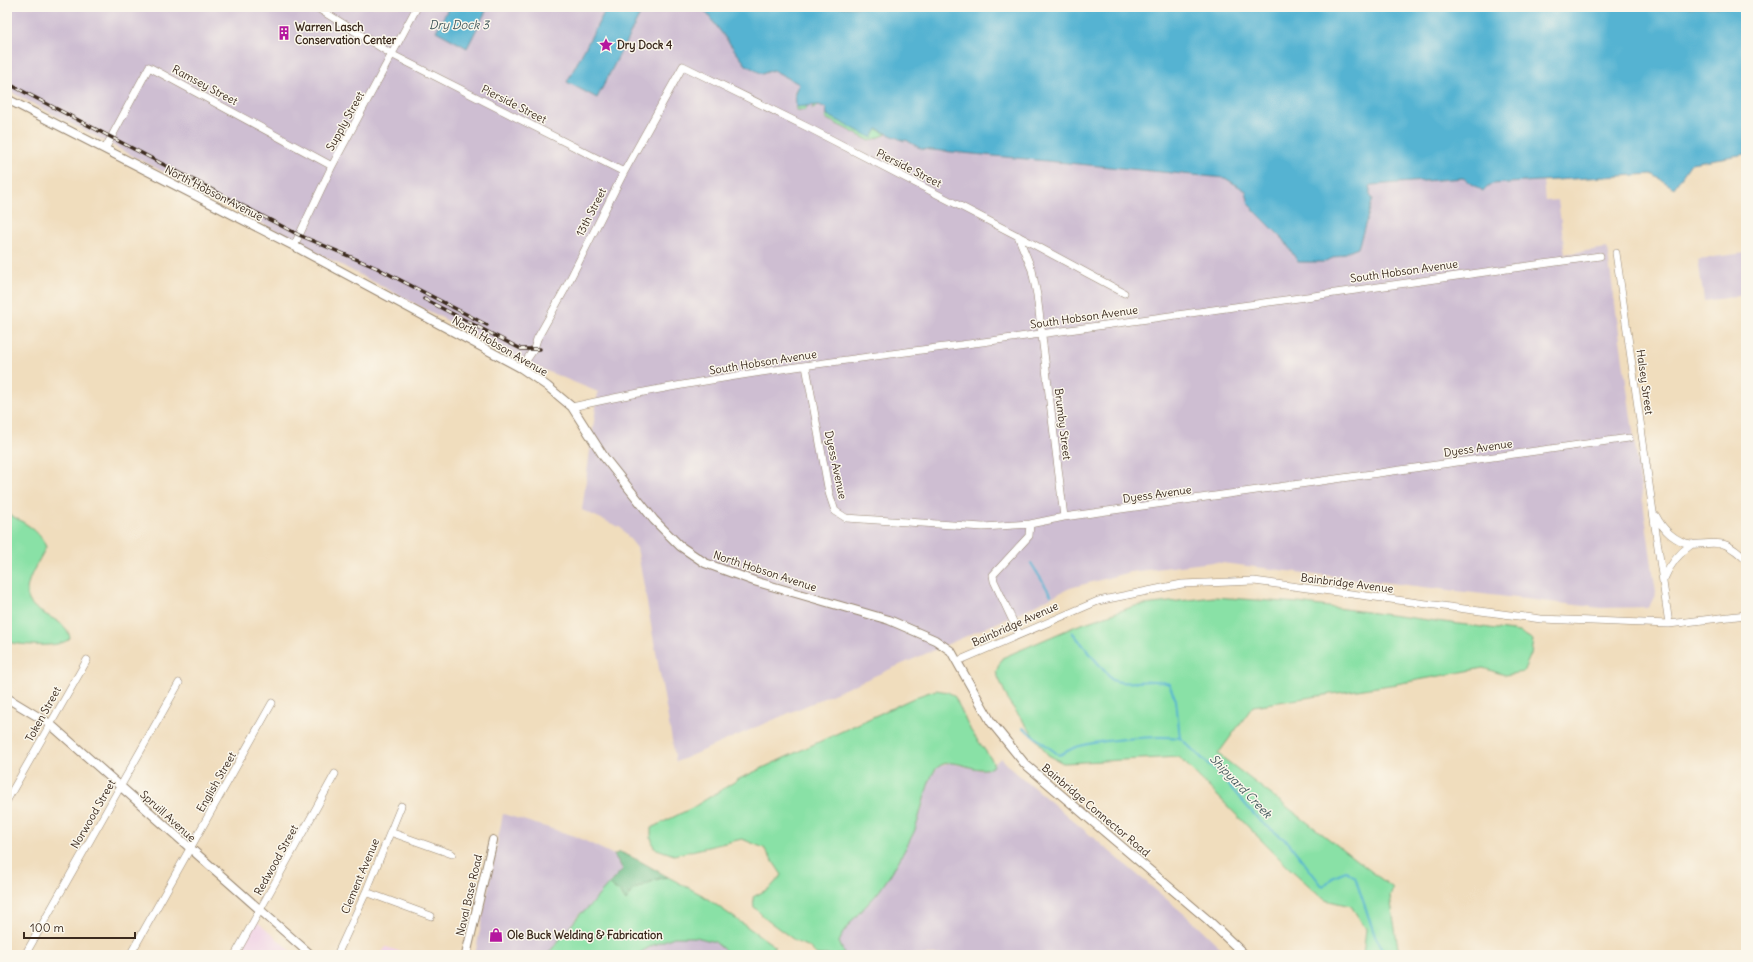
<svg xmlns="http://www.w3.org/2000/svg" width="1753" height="962" font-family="Delius,sans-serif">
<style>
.built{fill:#f0d0e5}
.industrial{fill:#cebed2}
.green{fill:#89e1a6;stroke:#628662}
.forest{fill:#6ebf8b;stroke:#547454}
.water{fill:#54b3d2;stroke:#486e78}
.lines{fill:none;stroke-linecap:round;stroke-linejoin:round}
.stream{stroke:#54b3d2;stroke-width:2}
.minor-casing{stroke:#96846e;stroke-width:8}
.tertiary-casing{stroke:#96846e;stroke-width:10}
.minor{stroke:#fff;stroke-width:7}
.tertiary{stroke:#fff;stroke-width:8}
.rail-casing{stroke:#3b2a1e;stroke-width:3.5}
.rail{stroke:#fbf7ec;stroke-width:2;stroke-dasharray:6;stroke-linecap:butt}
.labels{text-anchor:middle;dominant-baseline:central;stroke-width:3;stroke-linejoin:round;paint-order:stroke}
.poi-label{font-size:11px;font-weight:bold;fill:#3b2a1e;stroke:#fbf7ec;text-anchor:start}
.street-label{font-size:11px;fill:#3b2a1e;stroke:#fbf7ec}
.water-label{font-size:12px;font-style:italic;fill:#445a5d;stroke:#fbf7ec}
</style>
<rect width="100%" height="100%" fill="#fbf7ec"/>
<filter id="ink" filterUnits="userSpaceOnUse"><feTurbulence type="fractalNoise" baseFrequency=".025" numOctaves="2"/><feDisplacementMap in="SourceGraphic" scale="8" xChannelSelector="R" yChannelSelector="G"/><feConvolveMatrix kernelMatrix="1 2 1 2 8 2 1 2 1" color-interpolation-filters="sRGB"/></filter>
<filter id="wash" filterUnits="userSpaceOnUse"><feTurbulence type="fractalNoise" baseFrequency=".012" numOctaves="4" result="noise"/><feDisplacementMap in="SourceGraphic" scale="16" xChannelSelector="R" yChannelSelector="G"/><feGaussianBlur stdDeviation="0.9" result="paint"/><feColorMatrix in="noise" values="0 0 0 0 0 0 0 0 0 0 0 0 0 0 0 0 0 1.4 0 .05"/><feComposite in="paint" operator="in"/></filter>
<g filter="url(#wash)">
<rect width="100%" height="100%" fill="#f0ddbd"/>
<path class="built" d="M255,920L296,955H235Z
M386,947L412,955H380Z"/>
<path class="industrial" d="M7,7H607L567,82L597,98L644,7H702L746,65L763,74L773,70L799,84L795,92L796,106L819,105L921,147L1117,7L1225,178L1370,195V186L1372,185L1464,178L1484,190L1492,184L1543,181L1545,201L1558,200L1565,254L1607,248L1656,593L1649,607L1601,608L1213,562L1130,572L1070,588L1015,615L676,762L637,548L621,528L582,510L598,392L532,365L7,90Z
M1746,253V295L1704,301L1698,259Z
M1001,758L1014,771L1196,924L1228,955H845L839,942L842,934L848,924L880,890L905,849L921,812L930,778L938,767L951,763L980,770L988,769Z
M503,814L575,836L614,855L623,869L584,912H581L547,955H475Z
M674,937H696L715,942L731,955H636L655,944Z"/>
<path class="green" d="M798,86L874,133L877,129L887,134L870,141L825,118L827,115L826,108L819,105L812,109L816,100L812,97L805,110H796L795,92Z
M7,513C22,522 40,529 46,547C40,560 28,576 27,590C26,617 66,614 70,638C61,649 21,645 7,642Z
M1214,597L1298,603L1520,632L1533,640L1531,654L1523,672L1505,675L1483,668L1396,684L1253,706L1218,754L1393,888L1390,896L1399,955H1363L1366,929L1351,906L1325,900L1287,866L1179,757L1063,763L1048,755L1009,702L996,672L1002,658L1076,626L1135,606Z
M936,690L948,692L955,697L971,731L992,760L994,766C976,777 955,754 938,767C927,775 921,817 914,832C904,852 893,872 880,890C866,908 848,920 839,942L845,955H817L809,947L797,942L767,920L754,907L753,897L770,888L782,875L764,848L742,839L674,855L654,848L651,837V828L692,808L739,779L918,696Z
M668,877L702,895L776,947L765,952L728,953L715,942L696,937H674L653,945L636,955H547L582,912H584L609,884L620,892C638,890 651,879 668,877Z"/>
<path class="forest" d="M620,852L638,860L668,877L660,878L633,890L626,901L620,892L609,884L623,869L614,855Z"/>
<path class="water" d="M449,7H488L467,48L436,31Z
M607,7H644L597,98L567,82Z
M702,7H1746V154L1691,163L1674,188L1652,174L1492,184L1483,191L1463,178L1372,185L1370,186V195L1373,199L1358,248L1323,262H1298L1284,240L1249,205L1246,191L1225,178L921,149L906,140L904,141L877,129L872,138L827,115L826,108L819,105L796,107L795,92L799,84L773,70L762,74L746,65Z"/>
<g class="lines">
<path class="stream" d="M1031,563L1051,595
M1072,632L1112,680C1131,687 1151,676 1169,684L1176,700L1180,738L1218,773L1259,820L1288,842L1323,887L1334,876L1346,871L1355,877L1375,936L1387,955
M1023,728L1059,755C1065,753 1070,749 1076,747C1100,740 1155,735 1180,738"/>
</g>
</g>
<g filter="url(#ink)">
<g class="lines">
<defs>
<path id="minor" d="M316,7L393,55L624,172
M105,149L149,67L332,166
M1018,236L1032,270L1037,295L1064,517
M294,246L332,166L417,7
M1616,253L1669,624
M806,366L829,493L835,511L846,518L983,527L1030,524L1064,517L1629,438
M521,368L534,349L537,339L565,289L624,172L683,66L811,129L1018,236L1124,293
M572,407C721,373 874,357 1026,336C1217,310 1408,281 1600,256
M1656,516C1663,530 1676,542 1691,544C1703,545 1714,541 1726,545C1733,548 1740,554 1746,560
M1664,579C1670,564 1679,553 1692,544
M1019,634L994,581L993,575L1029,536L1030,524
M958,661L1098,601L1182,584L1254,581L1541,619L1669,624L1746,615
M7,800L87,660
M390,832L452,854
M366,892L431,916
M25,955L179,683
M130,955L272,703
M235,955L335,774
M337,955L366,892L401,806"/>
<path id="tertiary" d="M7,99L294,246L521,368L547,386L572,407L604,457L654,520L680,546L705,563L754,581L889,620L935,640L951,651L991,722L1025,764L1208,920L1245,955
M7,698L50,724L311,955
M466,955L493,840"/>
</defs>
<use href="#minor" class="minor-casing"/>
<use href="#tertiary" class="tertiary-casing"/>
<use href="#minor" class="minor"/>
<use href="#tertiary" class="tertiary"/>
<defs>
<path id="rail" d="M7,83L299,235L377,268L487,325
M424,299L521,349H540"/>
</defs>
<use href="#rail" class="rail-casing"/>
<use href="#rail" class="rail"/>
</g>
</g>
<defs>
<symbol id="building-bare" viewBox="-9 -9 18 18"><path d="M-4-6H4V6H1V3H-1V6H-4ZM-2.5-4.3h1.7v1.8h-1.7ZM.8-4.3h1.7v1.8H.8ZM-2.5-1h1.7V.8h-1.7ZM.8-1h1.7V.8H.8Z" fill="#b5179e" stroke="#fbf7ec" stroke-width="2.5" paint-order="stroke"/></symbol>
<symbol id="sight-bare" viewBox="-9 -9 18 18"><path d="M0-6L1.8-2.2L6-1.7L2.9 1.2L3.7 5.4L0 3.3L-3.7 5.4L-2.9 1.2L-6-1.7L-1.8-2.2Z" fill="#b5179e" stroke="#fbf7ec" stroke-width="2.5" paint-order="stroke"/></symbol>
<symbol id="shop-bare" viewBox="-9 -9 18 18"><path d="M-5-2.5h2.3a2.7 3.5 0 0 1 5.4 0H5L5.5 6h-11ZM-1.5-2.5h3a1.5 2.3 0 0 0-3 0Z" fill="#b5179e" stroke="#fbf7ec" stroke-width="2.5" paint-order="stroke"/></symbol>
</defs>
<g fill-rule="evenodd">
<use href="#building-bare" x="274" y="23" width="20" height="20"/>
<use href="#sight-bare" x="596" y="35" width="20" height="20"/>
<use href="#shop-bare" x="486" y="925" width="20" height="20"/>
</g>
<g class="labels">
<g class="poi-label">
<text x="295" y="27">Warren Lasch<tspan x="295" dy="13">Conservation Center</tspan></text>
<text x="617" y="45">Dry Dock 4</text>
<text x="507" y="935">Ole Buck Welding &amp; Fabrication</text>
</g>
<g class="street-label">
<text transform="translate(205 85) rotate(28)">Ramsey Street</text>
<text transform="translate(514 104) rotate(27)">Pierside Street</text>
<text transform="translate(345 121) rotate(-61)">Supply Street</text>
<text transform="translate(909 168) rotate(27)">Pierside Street</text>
<text transform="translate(214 193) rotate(27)">North Hobson Avenue</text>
<text transform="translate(591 212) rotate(-63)">13th Street</text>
<text transform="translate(1404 271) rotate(-8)">South Hobson Avenue</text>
<text transform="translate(1084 317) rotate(-8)">South Hobson Avenue</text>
<text transform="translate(500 346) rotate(30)">North Hobson Avenue</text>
<text transform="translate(763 362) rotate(-9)">South Hobson Avenue</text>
<text transform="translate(1645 382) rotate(82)">Halsey Street</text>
<text transform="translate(1063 424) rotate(83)">Brumby Street</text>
<text transform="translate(1478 448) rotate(-8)">Dyess Avenue</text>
<text transform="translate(836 465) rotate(78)">Dyess Avenue</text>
<text transform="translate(1157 494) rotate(-8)">Dyess Avenue</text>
<text transform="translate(765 571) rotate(18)">North Hobson Avenue</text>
<text transform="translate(1347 583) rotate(7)">Bainbridge Avenue</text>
<text transform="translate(1015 624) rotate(-24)">Bainbridge Avenue</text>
<text transform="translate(43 714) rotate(-61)">Token Street</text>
<text transform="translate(216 782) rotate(-60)">English Street</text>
<text transform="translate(1096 810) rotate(40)">Bainbridge Connector Road</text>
<text transform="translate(93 814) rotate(-60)">Norwood Street</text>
<text transform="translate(168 816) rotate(42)">Spruill Avenue</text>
<text transform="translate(276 860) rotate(-61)">Redwood Street</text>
<text transform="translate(360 876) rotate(-67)">Clement Avenue</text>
<text transform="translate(469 895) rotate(-77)">Naval Base Road</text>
</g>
<g class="water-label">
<text x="459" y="24">Dry Dock 3</text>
<text transform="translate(1241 786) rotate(46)">Shipyard Creek</text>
</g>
</g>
<rect width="1753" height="962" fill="none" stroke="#fbf7ec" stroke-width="24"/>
<path d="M24 932v6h111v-6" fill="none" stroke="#3b2a1e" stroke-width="2"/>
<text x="30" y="932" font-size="12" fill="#3b2a1e" stroke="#fbf7ec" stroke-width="3" paint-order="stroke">100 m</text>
</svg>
